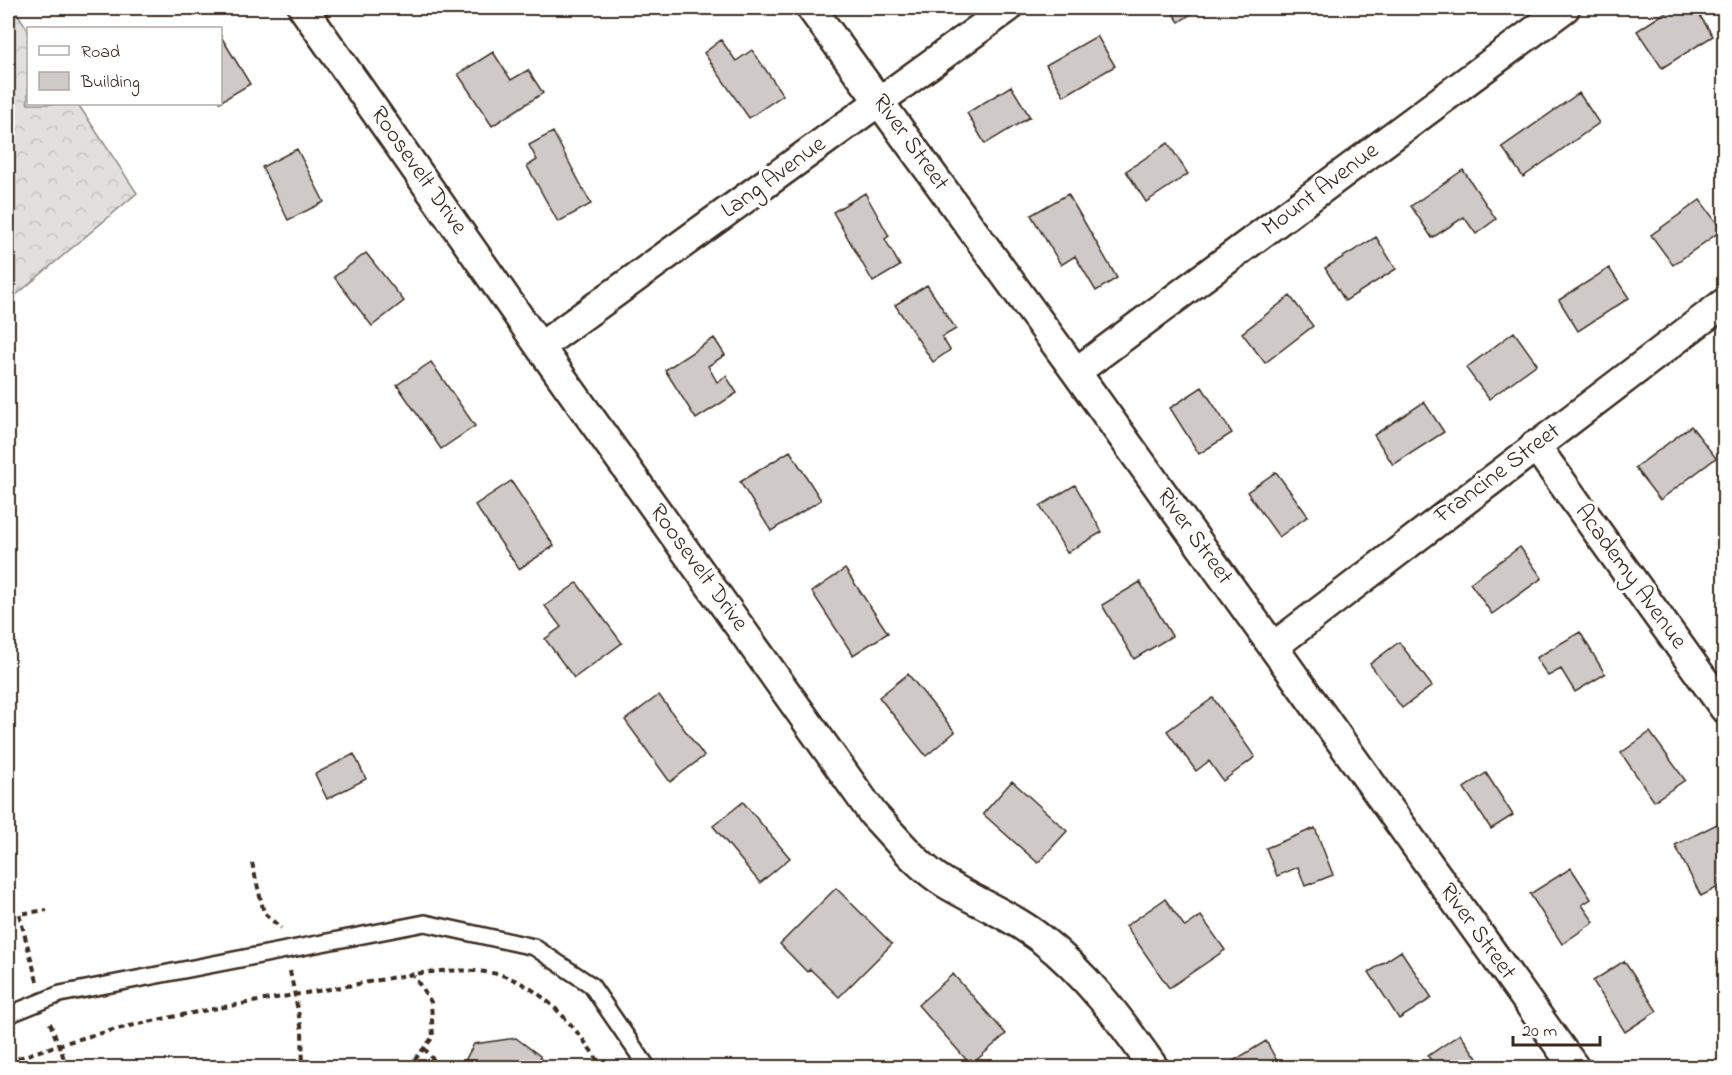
<svg xmlns="http://www.w3.org/2000/svg" width="1732" height="1075" font-family="'Indie Flower',sans-serif">
<style>
.forest{fill:url(#forest-crowns);stroke:#8e857e;stroke-width:1.5}
.building{fill:#cfcac7;stroke:#3b2a1e;stroke-width:1.5}
.lines{fill:none;stroke-linecap:round;stroke-linejoin:round}
.service-casing{stroke:#3b2a1e;stroke-width:20}
.minor-casing{stroke:#3b2a1e;stroke-width:33}
.path{stroke:#3b2a1e;stroke-width:4;stroke-dasharray:6 4.5;stroke-linecap:butt}
.service{stroke:#fff;stroke-width:15}
.minor{stroke:#fff;stroke-width:28}
.labels{text-anchor:middle;dominant-baseline:central;stroke-width:6;stroke-linejoin:round;paint-order:stroke}
.street-label{font-size:24px;fill:#3b2a1e;stroke:#fff}
</style>
<defs>
<pattern id="forest-crowns" width="20" height="18" patternUnits="userSpaceOnUse" patternTransform="scale(1.5)"><rect width="20" height="18" fill="#e2e0de"/><path d="M2 6a3 3 0 1 1 6 0M12 15a3 3 0 1 1 6 0" fill="none" stroke="#c3c0be"/></pattern>
</defs>
<rect width="100%" height="100%" fill="#fff"/>
<filter id="ink" filterUnits="userSpaceOnUse"><feTurbulence type="fractalNoise" baseFrequency=".0167" numOctaves="2"/><feDisplacementMap in="SourceGraphic" scale="12" xChannelSelector="R" yChannelSelector="G"/><feConvolveMatrix kernelMatrix="1 2 1 2 8 2 1 2 1" color-interpolation-filters="sRGB"/></filter>
<g filter="url(#ink)">
<path class="forest" d="M8,8H14L28,30V104H78L137,193L8,302Z"/>
<path class="building" d="M1169,8H1200L1179,22Z
M1672,8H1695L1713,36L1662,68L1637,31Z
M220,35L250,84L220,102Z
M1097,36L1115,66L1064,96L1046,65Z
M721,40L736,61L752,50L783,95L749,118L704,53Z
M493,52L511,80L528,70L543,93L492,126L458,74Z
M1011,86L1030,117L985,144L967,113Z
M1579,93L1599,123L1523,177L1502,147Z
M553,132L591,204L558,222L527,166L537,160L529,145Z
M1168,143L1188,174L1146,202L1126,171Z
M297,149L324,202L288,220L262,167Z
M1463,170L1496,219L1476,234L1464,217L1432,238L1411,206Z
M865,193L889,236L885,239L900,266L873,282L833,212Z
M1068,194L1117,278L1096,291L1075,256L1061,265L1031,215Z
M1700,200L1722,230L1673,265L1651,235Z
M1376,237L1396,269L1345,301L1325,268Z
M366,253L404,301L372,326L334,277Z
M1609,268L1629,298L1578,331L1559,300Z
M927,285L956,329L942,337L950,350L933,362L895,305Z
M1290,296L1313,326L1265,363L1242,333Z
M1514,332L1537,364L1489,399L1466,368Z
M714,338L725,355L708,366L717,382L726,376L737,393L696,419L665,370Z
M431,362L475,426L441,449L397,385Z
M1202,387L1232,433L1199,454L1170,408Z
M1424,402L1444,432L1393,465L1374,435Z
M1691,426L1716,458L1660,500L1635,468Z
M790,451L821,500L771,531L740,482Z
M1276,472L1308,516L1279,537L1247,492Z
M511,481L554,546L519,569L475,505Z
M1075,485L1102,532L1067,553L1040,506Z
M1520,547L1542,578L1492,614L1470,583Z
M845,569L888,633L853,655L812,592Z
M1140,582L1172,636L1134,659L1102,605Z
M577,583L622,643L574,678L545,639L561,627L545,606Z
M1580,632L1605,674L1575,692L1561,669L1548,676L1536,658Z
M1399,642L1432,686L1402,708L1370,664Z
M908,674L955,732L926,756L879,697Z
M659,695L704,756L670,782L625,720Z
M1213,698L1255,757L1223,781L1209,761L1196,771L1167,731Z
M1650,732L1685,780L1654,801L1621,753Z
M354,754L366,779L327,799L315,774Z
M1486,773L1513,815L1491,829L1464,788Z
M1012,781L1067,831L1038,863L983,814Z
M743,802L790,858L760,883L713,826Z
M1719,823L1724,833V884L1701,896L1675,845Z
M1315,828L1333,875L1305,886L1298,867L1277,876L1266,848Z
M1571,868L1591,899L1582,905L1594,922L1562,944L1530,894Z
M836,888L892,944L839,997L810,969L807,972L780,944Z
M1165,899L1185,927L1201,916L1225,950L1169,988L1126,926Z
M1401,951L1432,998L1399,1019L1369,972Z
M1624,961L1657,1011L1625,1032L1593,981Z
M953,974L1006,1034L971,1065L918,1005Z
M1460,1034L1484,1068H1436L1428,1056Z
M516,1038L540,1056L543,1068H461L474,1044Z
M1266,1041L1281,1068H1237L1233,1061Z"/>
<g class="lines">
<defs>
<path id="service" d="M8,1015L60,994L425,923L534,947L591,985L648,1068"/>
<path id="minor" d="M303,8L540,347L873,814C896,838 916,865 945,883C976,902 1010,915 1040,938C1086,974 1120,1019 1154,1068
M811,8L1076,372L1575,1068
M540,347L1008,8
M1076,372L1565,8
M1535,445L1724,708
M1273,647L1724,303"/>
</defs>
<use href="#service" class="service-casing"/>
<use href="#minor" class="minor-casing"/>
<path class="path" d="M252,863L264,913L281,928
M290,971L302,1031L303,1068
M37,981L19,914L47,910
M50,1023L65,1061L82,1068
M424,1048L440,1068
M8,1062C112,1023 225,1007 335,988C386,980 445,963 497,974C543,985 578,1030 603,1068
M408,1068L433,1037L431,1002L414,976"/>
<use href="#service" class="service"/>
<use href="#minor" class="minor"/>
</g>
</g>
<g class="labels">
<g class="street-label">
<text transform="translate(910 143) rotate(54)">River Street</text>
<text transform="translate(418 171) rotate(55)">Roosevelt Drive</text>
<text transform="translate(774 178) rotate(-36)">Lang Avenue</text>
<text transform="translate(1321 190) rotate(-37)">Mount Avenue</text>
<text transform="translate(1498 474) rotate(-37)">Francine Street</text>
<text transform="translate(1194 537) rotate(54)">River Street</text>
<text transform="translate(698 568) rotate(54)">Roosevelt Drive</text>
<text transform="translate(1630 577) rotate(54)">Academy Avenue</text>
<text transform="translate(1477 932) rotate(54)">River Street</text>
</g>
</g>
<rect width="1732" height="1075" fill="none" stroke="#fff" stroke-width="30"/>
<rect x="15" y="15" width="1702" height="1045" fill="none" stroke="#3b2a1e" stroke-width="2" filter="url(#ink)"/>
<rect x="27" y="27" width="195" height="78" fill="#ffffff" stroke="#b1aaa5" stroke-width="1.5"/>
<rect x="39" y="46" width="30" height="9" fill="#ffffff" stroke="#b1aaa5" stroke-width="1.5"/>
<text x="81" y="57" font-size="18" fill="#3b2a1e">Road</text>
<rect x="39" y="72" width="30" height="18" fill="#cfcac7" stroke="#b1aaa5" stroke-width="1.5"/>
<text x="81" y="87" font-size="18" fill="#3b2a1e">Building</text>
<path d="M1513 1036v9h87v-9" fill="none" stroke="#3b2a1e" stroke-width="3"/>
<text x="1522" y="1036" font-size="18" fill="#3b2a1e" stroke="#ffffff" stroke-width="4.5" paint-order="stroke">20 m</text>
</svg>
